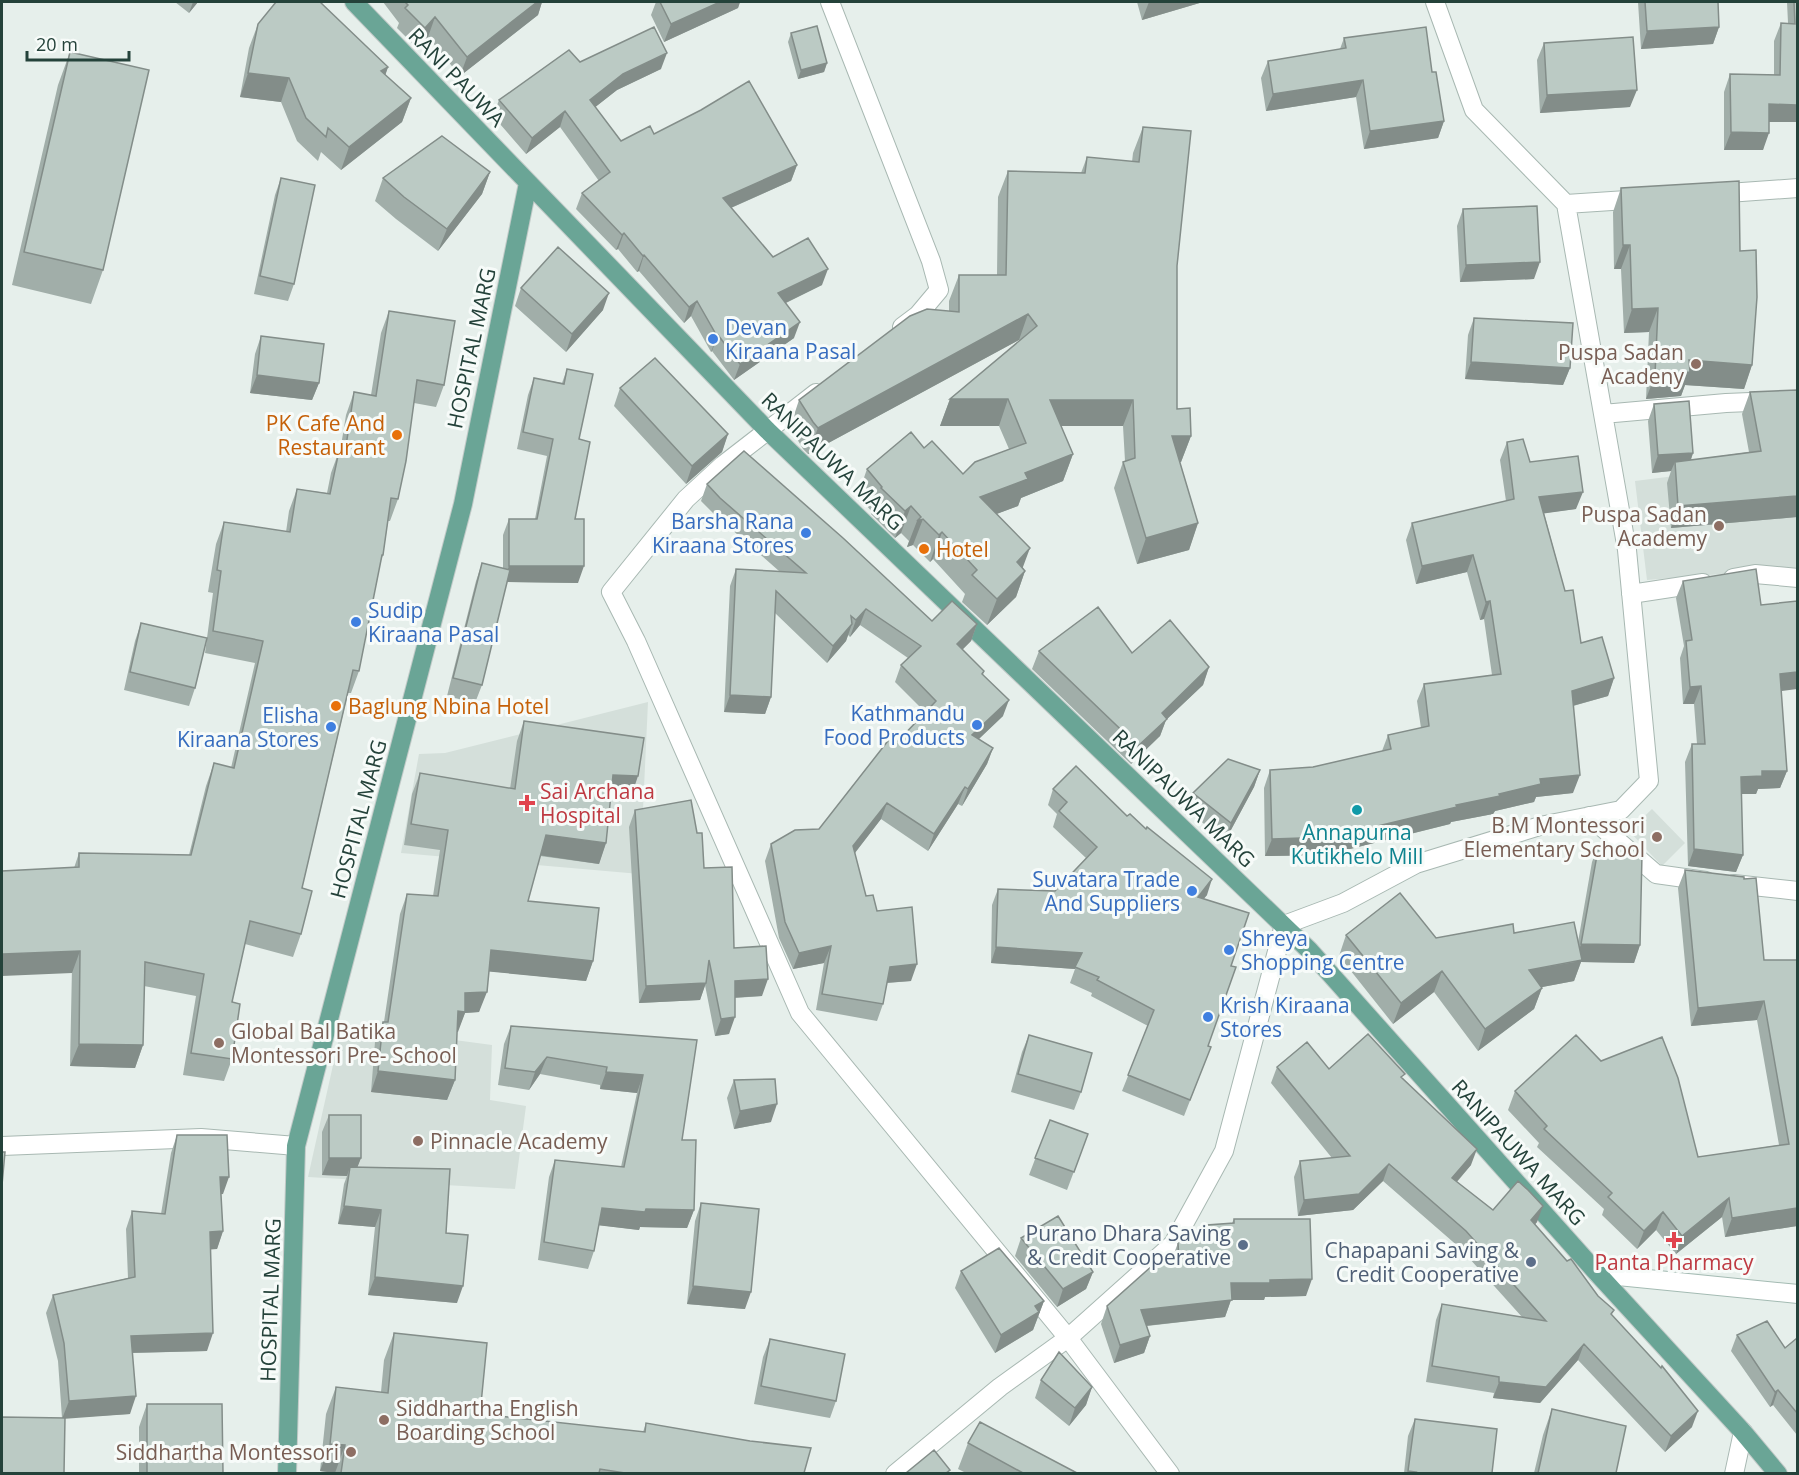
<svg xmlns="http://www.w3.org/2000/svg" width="1799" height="1475" font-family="'Open Sans',sans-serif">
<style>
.built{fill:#d4dfda}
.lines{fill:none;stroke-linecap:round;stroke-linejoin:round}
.street-casing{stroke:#a8b8b2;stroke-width:20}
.secondary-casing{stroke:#a4bbb3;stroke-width:20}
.primary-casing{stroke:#c2cac8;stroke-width:20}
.street{stroke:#fff;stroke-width:18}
.secondary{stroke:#fff;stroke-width:18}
.primary{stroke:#6aa596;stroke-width:18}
.wall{fill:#a1aea9}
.shaded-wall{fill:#838d89}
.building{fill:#bbcac4;stroke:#838d89;stroke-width:1.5}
.shop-dot{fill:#3f7fe0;stroke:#f7fbf9;stroke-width:2}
.education-dot{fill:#8d6e63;stroke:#f7fbf9;stroke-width:2}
.food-dot{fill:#e8710a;stroke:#f7fbf9;stroke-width:2}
.health-dot{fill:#e0444e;stroke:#f7fbf9;stroke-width:2}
.culture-dot{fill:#0f9aa8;stroke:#f7fbf9;stroke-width:2}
.service-dot{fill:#5c6f8a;stroke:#f7fbf9;stroke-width:2}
.labels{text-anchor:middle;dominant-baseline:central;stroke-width:6;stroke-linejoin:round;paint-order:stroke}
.street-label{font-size:21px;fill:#24423a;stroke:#f7fbf9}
.shop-label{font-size:21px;fill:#366cbe;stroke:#f7fbf9;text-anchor:start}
.education-label{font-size:21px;fill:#785e54;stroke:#f7fbf9;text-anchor:end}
.food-label{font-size:21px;fill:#c56008;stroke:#f7fbf9;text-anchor:start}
.health-label{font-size:21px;fill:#be3a42;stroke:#f7fbf9;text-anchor:start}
.culture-label{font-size:21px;fill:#0d838f;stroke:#f7fbf9}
.service-label{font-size:21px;fill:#4e5e75;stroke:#f7fbf9;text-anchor:end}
</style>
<rect width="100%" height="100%" fill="#e6efeb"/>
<path class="built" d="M1785,462L1797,484V568L1647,580L1635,481Z
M648,702L640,874L401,853L419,754L445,753Z
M1652,809L1685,843L1662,866L1629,831Z
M342,1025L492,1045L490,1100L526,1106L515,1189L308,1177Z"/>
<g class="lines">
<defs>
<path id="street" d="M830,2L931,261L939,290L918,315L902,327
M1714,194L1798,188
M1566,204L1642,199
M816,393L723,465L686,499L611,592L636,641L800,1013L1068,1338L1170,1474
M1603,414L1726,403L1798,400
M1733,578L1755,574L1798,578
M1631,594L1703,583
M1589,816L1656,874L1706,881
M1734,884L1798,891
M2,1146L201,1138L296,1146
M895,1474L1000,1387L1068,1338L1173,1244L1224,1151L1284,925L1343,903L1416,864L1540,826L1621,810L1649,781L1627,550L1566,204L1474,110L1435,2
M1734,1474L1743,1432"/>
<path id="secondary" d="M1598,1274L1798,1294"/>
<path id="primary" d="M354,2L767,430L1309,950L1598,1274L1743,1432L1778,1474
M287,1474L296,1146L463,504L528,183"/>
</defs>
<use href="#street" class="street-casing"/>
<use href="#secondary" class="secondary-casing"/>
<use href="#primary" class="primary-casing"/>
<use href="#street" class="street"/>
<use href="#secondary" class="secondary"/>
<use href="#primary" class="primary"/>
</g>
<path class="wall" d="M175,2H198L189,13Z
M383,2H542L538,15L460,76L428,37L417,48L397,28L399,23Z
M656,2H740L738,8L664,42L651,15Z
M1137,2H1203L1142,20Z
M1638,2H1718L1719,27L1713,44L1641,49Z
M1787,2H1797V122H1769L1763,150H1724V92L1730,74L1774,75V41L1781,23H1788Z
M258,24L388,67L385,75L411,98L402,122L341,170L321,152L318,161L297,141L281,102L240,97L249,48Z
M791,33L827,63L824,72L798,79L788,42Z
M1344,38L1432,72L1444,121L1438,138L1364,149L1356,97L1266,111L1261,78L1268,61L1340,49Z
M1544,43L1630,107L1540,113L1537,60Z
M70,52L103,270L91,304L12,285L58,85Z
M580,62L661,69L617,90L595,107L621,141L654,134L797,165L791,181L731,208L773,257L822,285L786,303L794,338L734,380L712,351L711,352L691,316L684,323L639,271L637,272L618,249L616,250L576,209L582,193L599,181L560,127L526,154L493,116L499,100Z
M1143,127L1177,266V409L1191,436L1181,462H1180L1198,523L1189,550L1137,564L1114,488L1123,462L1125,461L1123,426H1061L1073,454L1063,481L1021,498L1018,506L996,514L1023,568L1025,571L1016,597L987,625L962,602L965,594L933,559L930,562L913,545L907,547L909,541L901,533L895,538L871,514L872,512L858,495L867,469L924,448L963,474L1009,449L999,426H940L950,399L1019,341V340L808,454L803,449L790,427L799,400L949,311V301L959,275H997L998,197L1008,171L1081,173L1087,157L1132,162L1133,153Z
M490,172L482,194L438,251L396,219L375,201L383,178Z
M281,178L294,284L288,301L254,294L275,195Z
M1621,188L1740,251L1752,365L1744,389L1685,385L1681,396L1646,399L1649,332L1624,333L1621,269H1614L1613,212Z
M1463,209L1534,279L1460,282L1457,226Z
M521,288L603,310L566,352L515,306Z
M389,311L444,385L436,407L414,403L398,499L390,521H388L383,555L379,566L359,671L351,693H348L302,888L301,934L293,957L245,944L232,1002V1059L224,1081L183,1075L196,996L144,986L143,1045L135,1068L70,1066L74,868L79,853L189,855L206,786L214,763L231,768L255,663L205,653L213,593L208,592L216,544L224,522L286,532L289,511L297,489L327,493L331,473L339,451L340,452L346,415L354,392L371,395L381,333Z
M1474,318L1570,368L1563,385L1465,379L1468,335Z
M261,336L319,383L312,400L250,393L255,354Z
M567,369L579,439L575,519L578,583L507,582L482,685L475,703L447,696L476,581L482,563L503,568V535L509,519H535L547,456L517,449L528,395L534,378L562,383Z
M620,388L728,434L722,452L686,484L614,406Z
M1750,392L1797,517L1671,528L1667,483L1671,471L1652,473L1648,421L1654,404L1693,453L1691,460L1749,452L1742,414Z
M1507,442L1530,462L1576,509L1544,513L1565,591L1581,643L1614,678L1608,696L1573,706V793L1536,797L1534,802L1495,811L1493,814L1451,822L1450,824L1326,855L1265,856L1264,788L1270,770L1313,767L1382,751L1388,735L1421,728L1417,701L1424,684L1492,675L1484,619L1480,620L1467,572L1416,584L1406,540L1412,523L1506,501L1500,460Z
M707,484L932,621L977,624L971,641L962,650L984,671L983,674L1003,716L979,739L993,748L987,764L962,806L958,804L928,851L881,819L855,853L866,896L877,911L911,981L887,983L883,1004L877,1021L816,1010L824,963L793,969L779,938L765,861L771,844L819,829L898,741L925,712L895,682L901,665L908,658L860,625L850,637L848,635L846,641L827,663L775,613L771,697L765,714L724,712L730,586L736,569L779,571L714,514L701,501Z
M1683,581L1761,605L1781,691L1787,771L1780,788L1758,789L1756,794H1741L1743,855L1736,872L1688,866L1685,762L1692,744H1697L1694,704H1683L1680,658L1684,646L1676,598Z
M141,623L195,688L189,706L124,690L135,641Z
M1039,651L1132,653L1209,667L1203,685L1166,720L1160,736L1131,764L1032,669Z
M524,721L631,797L611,796L606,843L599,864L540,856L528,901L593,961L586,981L489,971L479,1012L465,1013L457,1032L455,1080L447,1100L371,1092L375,1042L383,1022H384L400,914L407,894L433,896L440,850L404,845L412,794L420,773L510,789L517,741Z
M1260,770L1254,787L1225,841L1187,810L1193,793Z
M1053,789L1207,895L1203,899L1231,966L1208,1046L1211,1047L1184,1116L1122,1091L1148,1026L1091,996L1092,993L1070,983L1075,969L991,963L992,905L998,889L1055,891L1086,858L1053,827L1057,814L1048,805Z
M635,810L704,868L734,948L762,996L735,998L729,1034L715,1036L705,985L700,1000L639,1003L629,827Z
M1599,844L1640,945L1634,963L1581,962L1574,981L1542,987L1534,1009L1478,1051L1434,992L1393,1024L1339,956L1346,935L1436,938L1514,933L1578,942L1592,862Z
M1685,870L1764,960H1797V1226L1725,1237L1722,1217L1676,1254L1656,1230L1637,1249L1602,1215L1604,1209L1537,1147L1539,1143L1508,1110L1515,1091L1601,1061L1698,1157L1779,1145L1757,1020L1691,1026L1678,888Z
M511,1026L697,1040L682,1140L694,1210L687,1228L640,1227L639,1230L599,1225L594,1251L588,1269L538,1260L549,1177L555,1160L621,1167L637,1093L600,1089V1085L540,1074L529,1090L498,1085L504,1044Z
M1029,1035L1081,1092L1074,1110L1011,1092L1022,1052Z
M1277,1067L1329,1069L1403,1079L1471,1165L1457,1182L1493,1210L1537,1222L1535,1224L1612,1315L1692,1427L1665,1452L1578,1360L1540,1403L1493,1398L1494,1393L1426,1382L1436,1320L1442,1304L1522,1317L1460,1248L1383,1181L1353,1210L1298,1216L1294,1177L1300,1161L1332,1158L1271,1083Z
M734,1080L771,1122L734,1129L727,1098Z
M329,1115L361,1158L357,1167L446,1233L457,1303L368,1295L375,1227L338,1224L344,1184L347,1176L322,1175V1132Z
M1050,1120L1088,1134L1067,1190L1029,1175Z
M177,1135L223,1194H221L223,1231L217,1249H211L207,1351L133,1353L130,1414L62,1418L58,1361L46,1313L53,1295L128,1278L126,1229L132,1211L161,1214L171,1153Z
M701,1203L745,1309L687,1304L695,1221Z
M1234,1219L1306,1296L1265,1297L1264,1300H1231L1225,1317L1147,1326L1150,1336L1144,1353L1114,1363L1101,1324L1107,1306L1171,1261L1178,1243L1205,1229L1207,1225L1232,1223Z
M1021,1238L1093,1272L1086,1289L1057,1307L1015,1256Z
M961,1271L1044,1301L1033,1330L995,1353L955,1288Z
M394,1333L480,1414L643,1432L646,1423L804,1473H335L320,1471L326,1414L336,1387L381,1392L384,1360Z
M1737,1335L1785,1348L1797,1338V1435L1773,1405L1770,1407L1731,1351Z
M770,1339L836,1401L830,1418L754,1404L763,1357Z
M1041,1380L1092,1387L1086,1405L1069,1426L1035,1398Z
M147,1404L223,1473H139V1427Z
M1552,1409L1616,1473H1534L1543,1435Z
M1415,1419L1492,1473H1404L1408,1436Z
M968,1443L1077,1473H966L958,1469Z"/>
<path class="shaded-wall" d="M193,2H198L189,13Z
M537,2H542L538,15L460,76L467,57Z
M720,2H740L738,8L664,42L671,24Z
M1149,2H1203L1142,20Z
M435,17L428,37L417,48L425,28Z
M1719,27L1713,44L1641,49L1647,31Z
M667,53L661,69L617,90L584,116L590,100L623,74Z
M827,63L824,72L798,79L801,70Z
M388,67L380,91L381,71Z
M248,73L289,78L281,102L240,97Z
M1363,80L1356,97L1266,111L1273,94Z
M1637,90L1630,107L1540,113L1547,95Z
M411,98L402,122L341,170L349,147Z
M1769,104L1797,105V122H1762Z
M565,111L560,127L526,154L532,138Z
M1444,121L1438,138L1364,149L1370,131Z
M1731,132L1769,133L1763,150H1724Z
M797,165L791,181L717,214L723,198Z
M490,172L482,194L438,251L447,229Z
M624,233L618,249L616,250L622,235Z
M1623,245H1630L1621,269H1614Z
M644,255L639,271L637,272L643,256Z
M1540,262L1534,279L1460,282L1466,265Z
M828,269L822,285L773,309L778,293Z
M609,293L603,310L566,352L572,334Z
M697,301L691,316L684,323L689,307Z
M1658,308L1649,332L1624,333L1632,309Z
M1028,314L1019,340L808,454L818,428Z
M800,322L794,338L734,380L740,364Z
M718,335L712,351L711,352L717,336Z
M1689,360L1752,365L1744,389L1685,385L1681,396L1646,399L1655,375Z
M1471,362L1570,368L1563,385L1465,379Z
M257,375L319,383L312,400L250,393Z
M950,399H1008L999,426H940Z
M1050,400H1133L1123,426H1040Z
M728,434L722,452L686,484L692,466Z
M1172,436H1191L1181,462L1163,463Z
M1693,453L1687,470L1675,462L1671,471L1652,473L1658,455Z
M1073,454L1063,481L1021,498L1018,506L970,524L980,497L1025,473Z
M1583,492L1576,509L1533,515L1539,497Z
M1797,496V517L1671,528L1678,506Z
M911,506L901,533L895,538L905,511Z
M923,519L913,545L907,547L917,521Z
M1198,523L1189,550L1137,564L1146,538Z
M942,532L933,559L930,562L939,535Z
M1030,548L1020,575L1017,562Z
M1473,555L1467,572L1416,584L1422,566Z
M509,566H584L578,583L503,582Z
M1025,571L1016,597L987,625L997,599Z
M1490,601L1484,619L1480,620L1486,602Z
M866,609L860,625L850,637L856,620Z
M852,624L846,641L827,663L833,646Z
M977,624L971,641L951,661L957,644Z
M1209,667L1203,685L1166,720L1160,736L1131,764L1138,746L1162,713Z
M1797,672V689L1773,692L1780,674Z
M1614,678L1608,696L1565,708L1572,691Z
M1701,686L1694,704H1683L1690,687Z
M730,695L771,697L765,714L724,712Z
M1009,700L1003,716L966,751L972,735Z
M993,748L987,764L962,806L968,789Z
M1260,770L1254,787L1225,841L1231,823Z
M1762,771H1787L1780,788L1758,789L1756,794H1734L1741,777Z
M613,775L638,776L631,797L606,796Z
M1580,775L1573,793L1536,797L1534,802L1495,811L1493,814L1451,822L1450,824L1326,855L1265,856L1272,839L1456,805L1499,794L1540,779Z
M965,787L958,804L928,851L934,834Z
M887,803L881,819L847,863L853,846Z
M546,835L606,843L599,864L538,855Z
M1694,849L1743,855L1736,872L1688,866Z
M1212,879L1207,895L1192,913L1198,897Z
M1581,944L1640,945L1634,963L1581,962L1574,981L1521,991L1529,970L1575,962Z
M831,946L824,963L793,969L799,953Z
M996,947L1082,953L1075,969L991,963Z
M491,950L593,961L586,981L483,971Z
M80,951L72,973L2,976V954Z
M917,964L911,981L884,983L890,967Z
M1442,971L1434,992L1393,1024L1401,1003Z
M768,979L762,996L728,998L735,981Z
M706,983L700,1000L639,1003L646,986Z
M1542,988L1534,1009L1478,1051L1485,1029Z
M487,992L479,1012L465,1013L458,1032H451L465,993Z
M1764,1001L1757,1020L1691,1026L1698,1008Z
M735,1017L729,1034L715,1036L721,1019Z
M79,1044L143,1045L135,1068L70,1066Z
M547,1057L540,1074L529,1090L535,1072Z
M378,1071L455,1080L447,1100L371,1092Z
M606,1072L643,1075L637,1093L600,1089Z
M777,1104L771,1122L734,1129L740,1111Z
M1477,1149L1471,1165L1446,1194L1452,1178Z
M329,1158H361L354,1176L350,1167L347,1176L322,1175Z
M1389,1164L1383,1181L1353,1210L1298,1216L1304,1200Z
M220,1177H229L223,1194L214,1195Z
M1729,1198L1722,1217L1676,1254L1682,1236Z
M344,1206L381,1210L375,1227L338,1224Z
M1543,1206L1537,1222L1525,1236L1531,1220Z
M602,1208L694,1210L687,1228L640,1227L639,1230L596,1225Z
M1797,1208V1226L1725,1237L1732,1218Z
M1663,1212L1656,1230L1637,1249L1644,1231Z
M223,1231L217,1249L204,1250L210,1232Z
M1093,1272L1086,1289L1057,1307L1063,1289Z
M375,1277L463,1286L457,1303L368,1295Z
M1312,1279L1306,1296L1265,1297L1264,1300H1231L1225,1317L1135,1327L1141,1310L1231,1283L1270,1280Z
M693,1286L751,1292L745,1309L687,1304Z
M1044,1301L1033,1330L995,1353L1001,1335L1035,1306Z
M213,1333L207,1351L125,1353L131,1336Z
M1150,1336L1144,1353L1114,1363L1120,1345Z
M1584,1344L1578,1360L1540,1403L1493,1398L1499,1382Z
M1092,1387L1086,1405L1069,1426L1075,1408Z
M1778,1390L1773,1405L1770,1407L1775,1392Z
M136,1396L130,1414L62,1419L69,1401Z
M1698,1411L1692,1427L1665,1452L1671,1436Z
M330,1444L345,1445L335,1473L320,1471Z"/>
<path class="building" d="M276,2H320L388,67L381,71L411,98L349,147L328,128L326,137L306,118L289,78L248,73L258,24Z
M405,2H537L467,57L435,17L425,28L405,8L408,5Z
M660,2H720L671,24Z
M1645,2H1718L1719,27L1647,31Z
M1794,2H1797V105L1769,104V133L1731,132L1730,74L1780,75L1781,23L1795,24Z
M817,26L827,63L801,70L791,33Z
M654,27L667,53L623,74L590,100L621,141L650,126L654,134L701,110L749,81L797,165L723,198L773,257L808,238L828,269L778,293L800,322L740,364L718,335L717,336L697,301L689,307L644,255L643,256L624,233L622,235L582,193L610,172L565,111L532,138L499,100L569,50L580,62Z
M1426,27L1432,72H1436L1444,121L1370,131L1363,80L1273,94L1268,61L1346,48L1344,38Z
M1633,37L1637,90L1547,95L1544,43Z
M70,52L149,70L103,270L24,252Z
M1143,127L1191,131L1177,266V409L1190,408L1191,436H1172L1198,523L1146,538L1123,462L1135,458L1133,400H1050L1073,454L1025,473L1028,479L980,497L1030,548L1017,562L1025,571L997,599L972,575L977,570L942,532L939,535L923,519L917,521L921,517L911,506L905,511L881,488L882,487L867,469L911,432L924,448L932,441L963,474L975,462L1026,443L1008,399H950L1037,326L1028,314L818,428L813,422L799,400L910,316L927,309L959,312V275H1006L1008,171L1085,173L1087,157L1139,162Z
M442,136L490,172L447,229L404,197L383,178Z
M281,178L315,185L294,284L260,276Z
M1739,181L1740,251L1756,250L1757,297L1752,365L1689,360L1690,372L1655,375L1658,308L1632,309L1630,245H1623L1621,188Z
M1537,206L1540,262L1466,265L1463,209Z
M558,247L609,293L572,334L521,288Z
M389,311L455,321L444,385L417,380L406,461L398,499L391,498L383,555H382L359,671L353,670L302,888L312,891L301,934L250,921L232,1002L240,1004L232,1059L191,1053L204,974L145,962L143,1045L79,1044L80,951L2,954V871L79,867V853L191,855L214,763L234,768L263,641L213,631L221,571L217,570L224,522L290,532L297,489L330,494L339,451L345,453L354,392L376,396Z
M1474,318L1573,323L1570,368L1471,362Z
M261,336L324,344L319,383L257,375Z
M655,358L728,434L692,466L620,388Z
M567,369L593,374L579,439L590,442L575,519H584V566H509V519H537L553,439L523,432L534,378L564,384Z
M1797,390V496L1678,506L1675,462L1761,451L1750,392Z
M1689,401L1693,453L1658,455L1654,404Z
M1523,439L1530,462L1578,456L1583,492L1539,497L1565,591L1573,590L1581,643L1602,637L1614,678L1572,691L1580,775L1540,779L1541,784L1499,794L1500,796L1456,805L1457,807L1332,837L1272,839L1270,770L1313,767L1391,749L1388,735L1429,726L1424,684L1501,674L1490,601L1486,602L1473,555L1422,566L1412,523L1514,499L1507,442Z
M744,451L843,538L932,621L952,601L977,624L957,644L984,671L982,674L1009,700L972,735L993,748L968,789L965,787L934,834L887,803L853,846L866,896L873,895L877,911L912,907L917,964L890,967L883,1004L822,994L831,946L799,953L785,922L771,844L795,830L819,829L891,737L898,741L936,701L901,665L921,646L866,609L856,620L851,616L852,624L833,646L776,591L771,697L730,695L736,569L806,573L720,498L707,484Z
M482,563L510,570L482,685L453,678Z
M1756,569L1761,605L1797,601V672L1780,674L1787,771H1762V776L1741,777L1743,855L1694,849L1692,744H1705L1701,686L1690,687L1686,641L1692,640L1683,581Z
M1098,607L1132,653L1170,620L1209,667L1162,713L1167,719L1138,746L1039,651Z
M141,623L207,638L195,688L130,672Z
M524,721L644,738L638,776L613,775L606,843L546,835L528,901L599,908L593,961L491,950L487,992L465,993V1012L458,1011L455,1080L378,1071L383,1022H388L407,894L438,896L448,830L411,824L420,773L515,789Z
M1228,759L1260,770L1231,823L1193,793Z
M1076,766L1127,816L1130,814L1146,829L1147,827L1212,879L1198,897L1249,913L1231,966L1236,967L1208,1046L1211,1047L1190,1100L1128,1075L1154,1010L1097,980L1099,977L1075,967L1082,953L996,947L998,889L1055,891L1097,847L1059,811L1067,802L1053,789Z
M691,800L697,833H702L704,868L732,867L734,948L766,946L768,979L735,981V1017L721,1019L709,960L706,983L646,986L635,810Z
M1599,844L1639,851L1642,854L1640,945L1581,944Z
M1685,870L1744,877V879L1756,878L1764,960H1797V1208L1732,1218L1729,1198L1682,1236L1663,1212L1644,1231L1608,1197L1612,1193L1544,1129L1547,1126L1515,1091L1576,1035L1601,1061L1662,1037L1678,1078L1698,1157L1789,1144L1764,1001L1698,1008Z
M1400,893L1436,938L1513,924L1514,933L1574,922L1582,960L1529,970L1542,988L1485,1029L1442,971L1401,1003L1346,935Z
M511,1026L697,1040L682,1140H696L694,1210L646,1209L645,1212L602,1208L594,1251L544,1242L555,1160L624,1167L643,1075L606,1072L607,1067L547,1057L535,1072L505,1068Z
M1368,1034L1405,1074L1401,1077L1477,1149L1452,1178L1493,1210L1518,1181L1528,1190L1543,1206L1531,1220L1567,1261L1571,1259L1598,1296L1614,1310L1611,1314L1661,1368L1662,1366L1698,1411L1671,1436L1584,1344L1546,1387L1499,1382V1377L1432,1366L1442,1304L1546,1321L1466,1231L1389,1164L1359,1194L1304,1200L1300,1161L1350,1156L1277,1067L1307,1042L1329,1069Z
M1029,1035L1092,1053L1081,1092L1018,1074Z
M775,1079L777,1104L740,1111L734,1080Z
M329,1115H361V1158H329Z
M1050,1120L1088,1134L1074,1172L1035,1158Z
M177,1135H227L229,1177H220L223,1231L210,1232L213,1333L131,1336L136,1396L69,1401L64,1343L53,1295L135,1277L132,1211L165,1214Z
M2,1152H5L2,1185Z
M350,1167L450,1169L446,1233L468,1235L463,1286L375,1277L381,1210L344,1206Z
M701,1203L759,1209L751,1292L693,1286Z
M1058,1216L1093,1272L1063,1289L1021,1238Z
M1234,1219H1310L1312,1279L1270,1280V1283H1231L1232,1300L1141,1310L1150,1336L1120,1345L1107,1306L1153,1265L1179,1259L1178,1243L1190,1231L1207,1229V1225L1234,1223Z
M999,1248L1044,1301L1035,1306L1039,1312L1001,1335L961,1271Z
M1767,1321L1785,1348L1797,1338V1413L1778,1390L1775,1392L1737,1335Z
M394,1333L487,1343L480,1414L645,1432L646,1423L750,1441L811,1448L804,1473H625L600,1469L599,1473H341L345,1445L330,1444L336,1387L388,1393Z
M770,1339L845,1354L836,1401L761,1386Z
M1059,1352L1092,1387L1075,1408L1041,1380Z
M147,1404H222L223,1473H147Z
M1552,1409L1626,1426L1616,1473H1538Z
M2,1417L65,1418L64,1473H2Z
M1415,1419L1497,1429L1492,1473H1415L1416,1472L1408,1471Z
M980,1422L1077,1473H1023L968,1443Z
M934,1450L950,1470L946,1473H906Z"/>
<g class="shop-dot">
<circle cx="713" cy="339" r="6"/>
<circle cx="806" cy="533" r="6"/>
<circle cx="356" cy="622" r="6"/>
<circle cx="977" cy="725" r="6"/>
<circle cx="331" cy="727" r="6"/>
<circle cx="1192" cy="891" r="6"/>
<circle cx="1229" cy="950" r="6"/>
<circle cx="1208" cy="1017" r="6"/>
</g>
<g class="education-dot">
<circle cx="1696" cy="364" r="6"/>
<circle cx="1719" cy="526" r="6"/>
<circle cx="1657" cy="837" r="6"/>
<circle cx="219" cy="1043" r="6"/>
<circle cx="418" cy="1141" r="6"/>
<circle cx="384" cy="1420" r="6"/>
<circle cx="351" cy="1452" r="6"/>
</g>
<g class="food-dot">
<circle cx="397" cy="435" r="6"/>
<circle cx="924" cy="549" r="6"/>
<circle cx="336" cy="706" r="6"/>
</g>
<g class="health-dot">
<path d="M524 794h6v6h6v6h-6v6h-6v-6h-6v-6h6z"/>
<path d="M1671 1231h6v6h6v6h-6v6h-6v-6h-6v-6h6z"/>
</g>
<circle class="culture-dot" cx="1357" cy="810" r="6"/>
<g class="service-dot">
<circle cx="1243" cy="1245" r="6"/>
<circle cx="1531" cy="1262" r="6"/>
</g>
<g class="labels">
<g class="street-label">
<text transform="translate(457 77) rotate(46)">RANI PAUWA</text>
<text transform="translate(471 348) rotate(-78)">HOSPITAL MARG</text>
<text transform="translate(833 461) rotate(44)">RANIPAUWA MARG</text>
<text transform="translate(1184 798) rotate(44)">RANIPAUWA MARG</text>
<text transform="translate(358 819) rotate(-75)">HOSPITAL MARG</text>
<text transform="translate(1519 1152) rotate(48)">RANIPAUWA MARG</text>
<text transform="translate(270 1300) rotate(-88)">HOSPITAL MARG</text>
</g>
<g class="shop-label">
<text x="725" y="327">Devan<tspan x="725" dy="24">Kiraana Pasal</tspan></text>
<text x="794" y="521" text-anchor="end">Barsha Rana<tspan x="794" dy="24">Kiraana Stores</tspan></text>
<text x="368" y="610">Sudip<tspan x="368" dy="24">Kiraana Pasal</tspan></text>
<text x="965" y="713" text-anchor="end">Kathmandu<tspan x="965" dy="24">Food Products</tspan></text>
<text x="319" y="715" text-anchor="end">Elisha<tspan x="319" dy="24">Kiraana Stores</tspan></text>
<text x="1180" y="879" text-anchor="end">Suvatara Trade<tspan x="1180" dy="24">And Suppliers</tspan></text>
<text x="1241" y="938">Shreya<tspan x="1241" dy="24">Shopping Centre</tspan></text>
<text x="1220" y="1005">Krish Kiraana<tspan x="1220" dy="24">Stores</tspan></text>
</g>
<g class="education-label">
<text x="1684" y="352">Puspa Sadan<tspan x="1684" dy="24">Acadeny</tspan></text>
<text x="1707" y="514">Puspa Sadan<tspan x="1707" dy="24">Academy</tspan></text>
<text x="1645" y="825">B.M Montessori<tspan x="1645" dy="24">Elementary School</tspan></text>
<text x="231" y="1031" text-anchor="start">Global Bal Batika<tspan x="231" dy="24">Montessori Pre- School</tspan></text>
<text x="430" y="1141" text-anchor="start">Pinnacle Academy</text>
<text x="396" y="1408" text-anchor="start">Siddhartha English<tspan x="396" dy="24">Boarding School</tspan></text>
<text x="339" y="1452">Siddhartha Montessori</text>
</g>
<g class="food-label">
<text x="385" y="423" text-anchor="end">PK Cafe And<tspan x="385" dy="24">Restaurant</tspan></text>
<text x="936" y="549">Hotel</text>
<text x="348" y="706">Baglung Nbina Hotel</text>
</g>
<g class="health-label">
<text x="540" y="791">Sai Archana<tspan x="540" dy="24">Hospital</tspan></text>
<text x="1674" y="1262" text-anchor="middle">Panta Pharmacy</text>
</g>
<g class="culture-label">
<text x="1357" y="832">Annapurna<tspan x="1357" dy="24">Kutikhelo Mill</tspan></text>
</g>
<g class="service-label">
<text x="1231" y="1233">Purano Dhara Saving<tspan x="1231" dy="24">&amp; Credit Cooperative</tspan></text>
<text x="1519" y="1250">Chapapani Saving &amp;<tspan x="1519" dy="24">Credit Cooperative</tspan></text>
</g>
</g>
<rect width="1799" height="1475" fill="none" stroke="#24423a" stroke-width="6"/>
<path d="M27 51v9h102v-9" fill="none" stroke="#24423a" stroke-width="3"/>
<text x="36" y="51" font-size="18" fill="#24423a" stroke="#f7fbf9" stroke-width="4.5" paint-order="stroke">20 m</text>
</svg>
